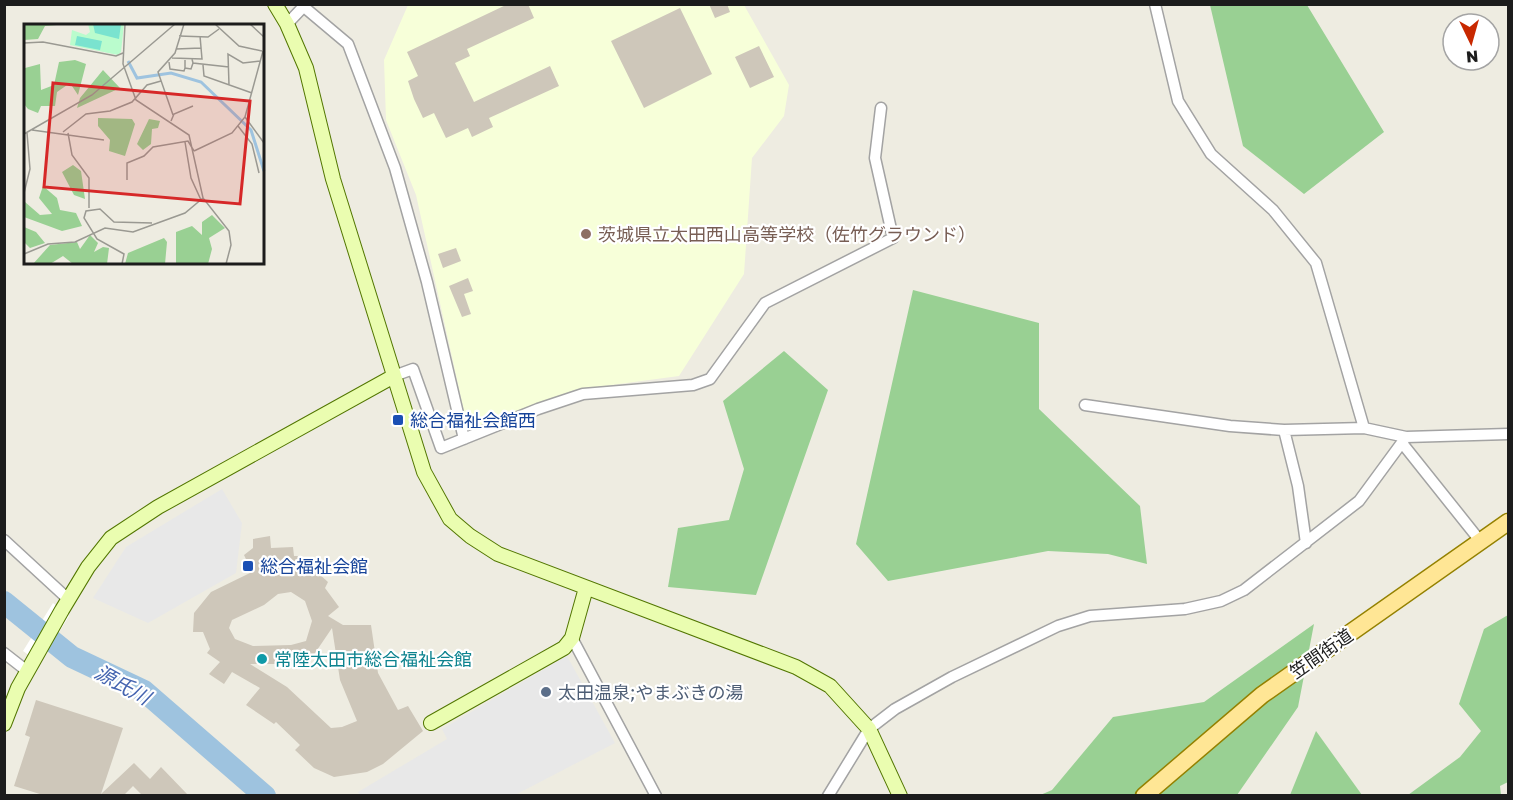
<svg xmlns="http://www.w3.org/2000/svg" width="1513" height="800" font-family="'Golos Text','Noto Sans JP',sans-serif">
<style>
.education{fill:#f7ffd9}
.forest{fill:#99d093}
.parking{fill:#e8e8e8}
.pier{fill:#fff}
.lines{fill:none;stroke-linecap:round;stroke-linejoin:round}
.river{stroke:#9ec3df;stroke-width:22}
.building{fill:#cec7ba;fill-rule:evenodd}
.street-casing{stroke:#a3a3a3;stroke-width:13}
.secondary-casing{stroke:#527600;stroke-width:16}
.primary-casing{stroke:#948100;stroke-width:19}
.street{stroke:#fff;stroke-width:10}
.secondary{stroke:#eafdb0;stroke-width:14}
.primary{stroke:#ffe695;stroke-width:16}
.education-dot{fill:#8d6e63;stroke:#fff;stroke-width:2}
.transit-dot{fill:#1a4fb4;stroke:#fff;stroke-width:2}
.culture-dot{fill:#0f9aa8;stroke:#fff;stroke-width:2}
.service-dot{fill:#5c6f8a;stroke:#fff;stroke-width:2}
.labels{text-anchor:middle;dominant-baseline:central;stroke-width:4.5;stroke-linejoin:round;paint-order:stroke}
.education-label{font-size:18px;fill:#785e54;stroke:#fff;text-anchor:start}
.transit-label{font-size:18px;fill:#164399;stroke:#fff;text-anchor:start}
.street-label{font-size:18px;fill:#1c1c1c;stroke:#fff}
.culture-label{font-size:18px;fill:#0d838f;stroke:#fff;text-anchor:start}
.service-label{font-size:18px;fill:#4e5e75;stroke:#fff;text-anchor:start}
.water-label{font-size:20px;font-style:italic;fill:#4464b0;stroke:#fff}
.inset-river{fill:none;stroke:#9ec3df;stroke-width:3}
.inset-road{fill:none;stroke:#9a9992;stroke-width:1.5}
.view{fill:#d62828;fill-opacity:0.15;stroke:#d62828;stroke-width:3}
.inset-edge{fill:none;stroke:#1c1c1c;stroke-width:3}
</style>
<rect width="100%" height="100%" fill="#eeece1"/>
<path class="education" d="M408,5H744L789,85L784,116L752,158L744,274L679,376L574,390L483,427L466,420L416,195L386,120L384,60Z"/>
<path class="forest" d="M1210,5H1307L1384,132L1304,194L1243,146Z
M913,290L1039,323V409L1140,506L1147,564L1108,554L1048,551L888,581L856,544Z
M784,351L828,390L756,595L668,587L678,528L729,520L744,469L723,401Z
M1508,615V782L1500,786L1501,795H1408L1460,757L1481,731L1459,704L1484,629Z
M1314,624L1298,707L1237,795L1038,796L1052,790L1113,717L1204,702Z
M1316,731L1362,795H1290Z"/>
<path class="parking" d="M222,489L242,523L236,573L148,623L93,598L126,547Z
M567,656L615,743L515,795H360L358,792L447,739L442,729Z"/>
<path class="pier" d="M53,603L69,616L40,663L23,651Z"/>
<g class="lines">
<path class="river" d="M4,602L72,657L144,691L265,796"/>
</g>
<path class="building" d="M508,4H528L534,18L467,49L470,56L455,63L474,102L550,66L559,86L489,118L493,127L472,137L468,128L446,138L434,113L423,118L414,99L408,81L418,76L407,52Z
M709,4H727L730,12L715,18Z
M680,8L712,74L644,108L611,41Z
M759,46L774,77L750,88L735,57Z
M456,248L461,261L443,268L438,254Z
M468,278L473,291L464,294L471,314L462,317L449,286Z
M270,536L271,548L293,547L294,556H299L328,582L325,588L339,607L328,616L343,625H371L378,673L398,710L408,706L423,731L383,764L367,772L334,777L314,768L295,750L300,745L276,722L274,724L246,705L260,688L232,672L224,684L209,674L220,662L207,653L210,649L203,632H193L194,613L211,592L252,572L244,555L253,548V539ZM291,592L305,601L312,621L306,641L291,645L253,646L235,639L229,628L232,620L264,605L278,594ZM332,628L340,680L357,721L342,727L331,728L287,687L250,664H299L313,656Z
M36,700L123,728L101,794L134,763L150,779L161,767L188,795H142L133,786L124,795H43L14,786L30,737L25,735Z"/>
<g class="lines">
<defs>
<path id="street" d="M1155,4L1178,101L1211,154L1273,210L1316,263L1364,428
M304,7L348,44L395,168L427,282L464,439
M287,24L306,4
M394,376L413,369L441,448L538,409L583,394L693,385L710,379L765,303L893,238L875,158L881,108
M1085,405L1230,426L1284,430L1364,428L1406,437L1508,434
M1284,430L1298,486L1306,543
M1402,443L1481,542
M4,540L68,599
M572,638L656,796
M4,653L27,671
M828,796L869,729L895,709L952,677L1058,626L1090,616L1185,609L1221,601L1244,590L1359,501L1406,437"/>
<path id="secondary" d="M275,4L287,24L306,68L333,179L424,472L450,519L470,536L498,554L796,667L830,686L869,729L900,796
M431,723L564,648L572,638L586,588
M4,724L18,688L62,610L88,567L111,538L158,507L394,376"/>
<path id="primary" d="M1144,796L1262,695L1508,522"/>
</defs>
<use href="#street" class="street-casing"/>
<use href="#secondary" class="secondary-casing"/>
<use href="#primary" class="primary-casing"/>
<use href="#street" class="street"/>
<use href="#secondary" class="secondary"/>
<use href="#primary" class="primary"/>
</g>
<circle class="education-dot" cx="586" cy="234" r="6"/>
<g class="transit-dot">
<rect x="392" y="414" width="12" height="12" rx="3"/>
<rect x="242" y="560" width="12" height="12" rx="3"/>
</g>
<circle class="culture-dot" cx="262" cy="659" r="6"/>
<circle class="service-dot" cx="546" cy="692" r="6"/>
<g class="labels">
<g class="education-label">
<text x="598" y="234">茨城県立太田西山高等学校（佐竹グラウンド）</text>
</g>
<g class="transit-label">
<text x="410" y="420">総合福祉会館西</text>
<text x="260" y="566">総合福祉会館</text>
</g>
<g class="street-label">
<text transform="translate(1321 653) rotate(-35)">笠間街道</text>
</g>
<g class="culture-label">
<text x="274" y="659">常陸太田市総合福祉会館</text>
</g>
<g class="service-label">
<text x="558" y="692">太田温泉;やまぶきの湯</text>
</g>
<g class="water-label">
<text transform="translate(123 684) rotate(29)">源氏川</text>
</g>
</g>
<g transform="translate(24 24)">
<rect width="240" height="240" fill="#eeece1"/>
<path d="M0,0H44L21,2L14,15L0,16ZM51,36L62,40L54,71L46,59L33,68L31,82H17L14,89L4,85L0,80L1,44L16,40L17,66L30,61L35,38ZM79,46L96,64L53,84L56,74ZM74,94L108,95L111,100L101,132L85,127L86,116L74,102ZM125,95L136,97L134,104L128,105L127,120L119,126L113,120ZM49,141L57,147L61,175L50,171L38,148ZM19,162L33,174L36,186L52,189L58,202L38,207L0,193L1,178L16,191L28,190L15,174ZM188,191L201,204L185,214L188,225L184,240H152V208L168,202L178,211V198ZM0,203L12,208L21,219L6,224L0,218ZM66,211L74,219L70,228L79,223L85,224L83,240H49L39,232L26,240H9L26,221L53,218L56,225ZM140,214L143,218L141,240H101L104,229Z" fill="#99d093"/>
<path d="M64,0H100L97,28L94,31L46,21L48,6L62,11L66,8Z" fill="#bafccd"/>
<path d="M69,0H97L95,15L71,9ZM53,12L78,17L76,26L51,21Z" fill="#7ae3cf"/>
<path class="inset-river" d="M104,37L113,54L147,49L177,58L227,106L240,147"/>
<path class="inset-road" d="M101,0L99,40L112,76L165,111L179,174L205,207L207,221L202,240M191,0L215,22L238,27M226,0L240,13M155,12L184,13L195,5M0,19L19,18L92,32L99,29M152,25L177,24M148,34L178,35L176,12M168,35L169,39L205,43M161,36V44L167,45L169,39M145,38L146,45L160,47L161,44M179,41L180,52L228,69M205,61L204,30L219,39L236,37M149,91L134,48L151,29L160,0M221,93L240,119M147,97L150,90L169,82M214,102L228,120L235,149M8,106L80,116M39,108L62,90L86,87L108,78L123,61L137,57M44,109L48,131L65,154V184M0,110L68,71L151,0M161,118L167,154L177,176M170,127L208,109L221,93L239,27M103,156V139L120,132L129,123L164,117L170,127M0,169L6,145L3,109M0,230L24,220L51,218L81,204L109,208L161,189L179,174M98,240L100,230L73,215L60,194L62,187L76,185L90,198L128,199"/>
<path class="view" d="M29,59L226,77L216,180L20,163Z"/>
<rect width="240" height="240" class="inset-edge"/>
</g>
<rect width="1513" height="800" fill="none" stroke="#1c1c1c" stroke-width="12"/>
<g transform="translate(1471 42) rotate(175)"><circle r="28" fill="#ffffff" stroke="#a4a4a4" stroke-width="1.5"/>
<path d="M0-4.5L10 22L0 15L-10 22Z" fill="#c82800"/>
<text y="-9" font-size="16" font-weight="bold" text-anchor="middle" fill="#1c1c1c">N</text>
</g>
</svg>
